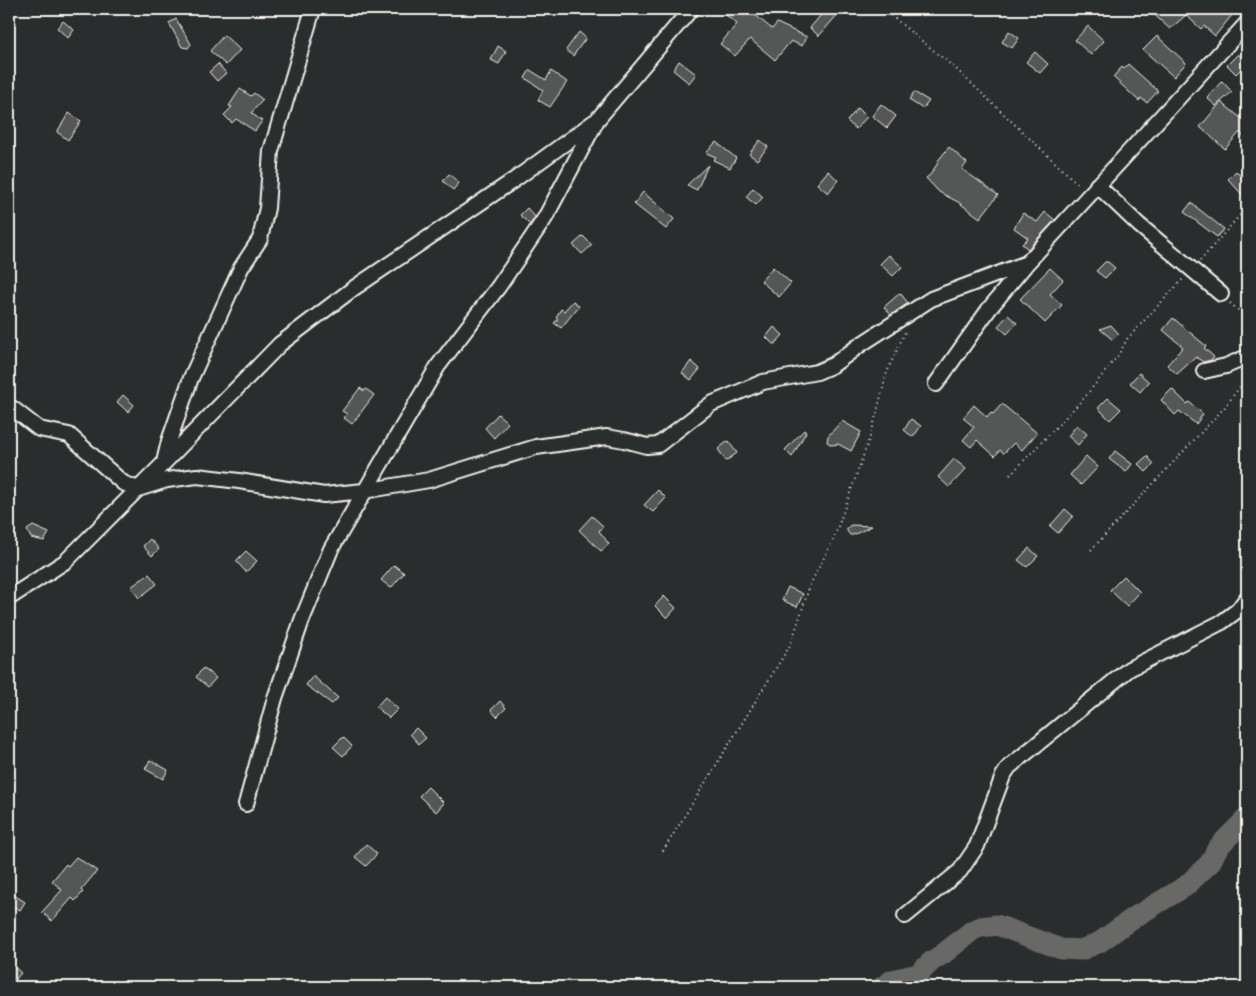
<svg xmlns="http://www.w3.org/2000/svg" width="1256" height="996" font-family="'Architects Daughter',sans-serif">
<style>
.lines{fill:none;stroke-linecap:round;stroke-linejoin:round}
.river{stroke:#676866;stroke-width:21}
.building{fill:#555756;stroke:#f4f1e8}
.minor-casing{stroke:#f4f1e8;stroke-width:18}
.path{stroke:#f4f1e8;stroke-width:2;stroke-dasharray:1 4;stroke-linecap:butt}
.minor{stroke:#2a2d2e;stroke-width:14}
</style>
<rect width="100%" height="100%" fill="#2a2d2e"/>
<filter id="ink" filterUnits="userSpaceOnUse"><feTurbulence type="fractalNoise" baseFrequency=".02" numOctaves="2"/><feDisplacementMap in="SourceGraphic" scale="10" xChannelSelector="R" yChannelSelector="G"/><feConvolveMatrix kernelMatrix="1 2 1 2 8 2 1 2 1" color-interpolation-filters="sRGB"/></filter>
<g filter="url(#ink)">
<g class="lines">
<path class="river" d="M882,987L892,980L918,974L932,961L943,954L973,930L981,927L997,925L1061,949L1081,950L1100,942L1133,918L1186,886L1210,863L1217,849L1225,840L1247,818"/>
</g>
<path class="building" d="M718,9H748L772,29L777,23L807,37L802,46L791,41L775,60L750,39L735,56L720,44L737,24Z
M826,9H831L838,14L819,36L810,28Z
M1148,9H1237L1215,36L1204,26L1201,29L1186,15L1170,29Z
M176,19L191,44L188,48L182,47L169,23Z
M63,21L74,30L68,38L57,28Z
M1088,26L1104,41L1091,55L1075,40Z
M1009,31L1019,38L1012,48L1002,42Z
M579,32L586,38L573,56L566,50Z
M224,35L240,50L226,65L210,51Z
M1157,36L1186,63L1174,77L1143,50Z
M498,46L506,51L499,64L491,60Z
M1035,52L1048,64L1040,73L1026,62Z
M1238,54L1247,63L1236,74L1227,65Z
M679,61L696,74L689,83L673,70Z
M218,64L226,73L217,81L209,72Z
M1128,64L1158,91L1147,103L1141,98L1139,101L1113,77L1122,67L1124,69Z
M530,70L546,80L551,71L567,82L550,107L538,100L543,90L525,78Z
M1222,81L1232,92L1216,106L1207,98Z
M240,89L251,96L254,93L263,100L251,113L262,121L255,131L236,119L232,123L224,115L232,107L229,106Z
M914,92L929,101L923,109L909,100Z
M1221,102L1247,123V142L1240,132L1225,149L1200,127Z
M881,104L896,116L887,128L872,116Z
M858,108L867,117L856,129L847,121Z
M69,113L81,121L68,140L57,132Z
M760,140L768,147L757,160L749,154Z
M716,142L736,158L730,168L713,160L716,157L706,153Z
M949,147L967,163L962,169L998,195L980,218L958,202L939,192L926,178L930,175L938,163L937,162Z
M708,165L697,190L687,185Z
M828,171L838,180L828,193L817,184Z
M1236,171L1247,183V200L1228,179Z
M449,174L459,183L453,190L443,181Z
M753,188L763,197L756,205L746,197Z
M643,192L674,219L666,229L634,204Z
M1191,203L1224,229L1217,237L1184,212Z
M527,208L535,217L530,225L520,215Z
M1045,212L1055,220L1028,249L1022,244L1028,238L1014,228L1023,213L1037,222Z
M583,236L592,245L582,254L573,245Z
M889,255L902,267L893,276L880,264Z
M1105,262H1108L1115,268L1105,278L1096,271Z
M773,267L791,283L779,297L761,281Z
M1050,268L1063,280L1050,294L1062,305L1045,323L1020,299Z
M900,293L908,303L891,315L884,307Z
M573,301L579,306L561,328L554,323L558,319L556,317L561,309L564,311Z
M1008,315L1017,323L1007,334L998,326Z
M1173,318L1206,346L1204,348L1214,357L1211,360L1203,362L1196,357L1177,374L1167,365L1183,347L1163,330Z
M1111,325L1119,334L1113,340L1100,329Z
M774,327L783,335L774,345L766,337Z
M691,361L700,369L691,380L682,373Z
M1139,373L1149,382L1140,392L1130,383Z
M360,388L364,391L366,389L374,395L352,424L344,418L347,414L342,411Z
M1172,389L1187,404L1189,402L1203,414L1196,424L1179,411L1175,415L1161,400Z
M123,395L134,405L128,412L117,402Z
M1108,398L1121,409L1110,420L1098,408Z
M1002,404L1037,433L1022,450L1014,443L1004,453L1000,450L995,456L977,440L971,447L963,440L974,427L963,418L974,405L987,417L991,412L993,414Z
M498,414L508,423L494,438L485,428Z
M911,419L921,426L913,437L904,430Z
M842,421L861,432L851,451L838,444L832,445L827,442L828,436Z
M1077,425L1087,434L1078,445L1068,436Z
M804,430L806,432L792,457L785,450Z
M728,441L737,453L726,461L718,449Z
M1115,451L1132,464L1126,472L1109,459Z
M1086,456L1098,467L1081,485L1070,475Z
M1147,456L1154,464L1146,472L1138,464Z
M954,459L966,469L949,487L938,477Z
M658,490L666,498L653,512L644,505Z
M1065,509L1073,516L1058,533L1050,526Z
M592,516L603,526L599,531L609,544L601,551L579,530Z
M851,525L872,526L853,535H850L847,531V528Z
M33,526L49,533L44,541L31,538L27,530Z
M150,539L159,549L152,556L143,546Z
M1029,548L1038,556L1027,567L1018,560Z
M246,551L257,561L246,572L236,561Z
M394,565L404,573L391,588L381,580Z
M149,574L157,584L139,598L131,587Z
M1124,576L1140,592L1127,606L1110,590Z
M788,587L803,594L797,607L782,600Z
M664,596L676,608L667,618L655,606Z
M203,668L216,678L208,687L196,677Z
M313,676L338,698L332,704L306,685Z
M385,697L398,709L389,718L376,707Z
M500,701L506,708L497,717L491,710Z
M416,728L426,738L419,744L410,734Z
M343,737L352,746L343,756L333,747Z
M150,760L168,770L163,779L145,769Z
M428,787L444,803L436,812L419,796Z
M366,844L377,854L366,866L355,857Z
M76,857L97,871L81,890L83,892L75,901L72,898L52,921L42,912L62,890L52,881L66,864L68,866Z
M9,892L25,902L20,910L9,904Z
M9,962L21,973L9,987Z"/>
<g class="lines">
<defs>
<path id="minor" d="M1097,185L1139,225L1221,294
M1204,371L1226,366L1247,357
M936,384L989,309L1027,263L1247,23
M12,408L39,429L69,435L123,483L138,489L167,480L197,476L239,481L324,495L364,491L429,480L536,447L607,437L624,440L647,446L658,445L711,404L763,382L817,372L833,365L860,345L931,299L1027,263
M164,462L169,441L191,378L241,268L260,239L267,208L271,151L313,9
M9,598L66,561L164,463L280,344L354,288L514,180L594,122
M246,804L275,698L302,620L331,549L438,366L499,286L545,218L597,120L691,9
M905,916L960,871L977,846L1003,776L1009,767L1129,669L1222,622L1238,610L1247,598"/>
</defs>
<use href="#minor" class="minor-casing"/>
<path class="path" d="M883,9L956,69L1080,186
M1200,261L1247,207
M1230,303L1247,318
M1010,475L1085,397L1119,354L1127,339L1183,279
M1091,550L1225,407L1247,377
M663,851L791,644L810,585L834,538L872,431L887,372L906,330"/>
<use href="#minor" class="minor"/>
</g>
</g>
<rect width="1256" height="996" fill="none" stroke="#2a2d2e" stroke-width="30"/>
<rect x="15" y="15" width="1226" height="966" fill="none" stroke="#f4f1e8" stroke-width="2" filter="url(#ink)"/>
</svg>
